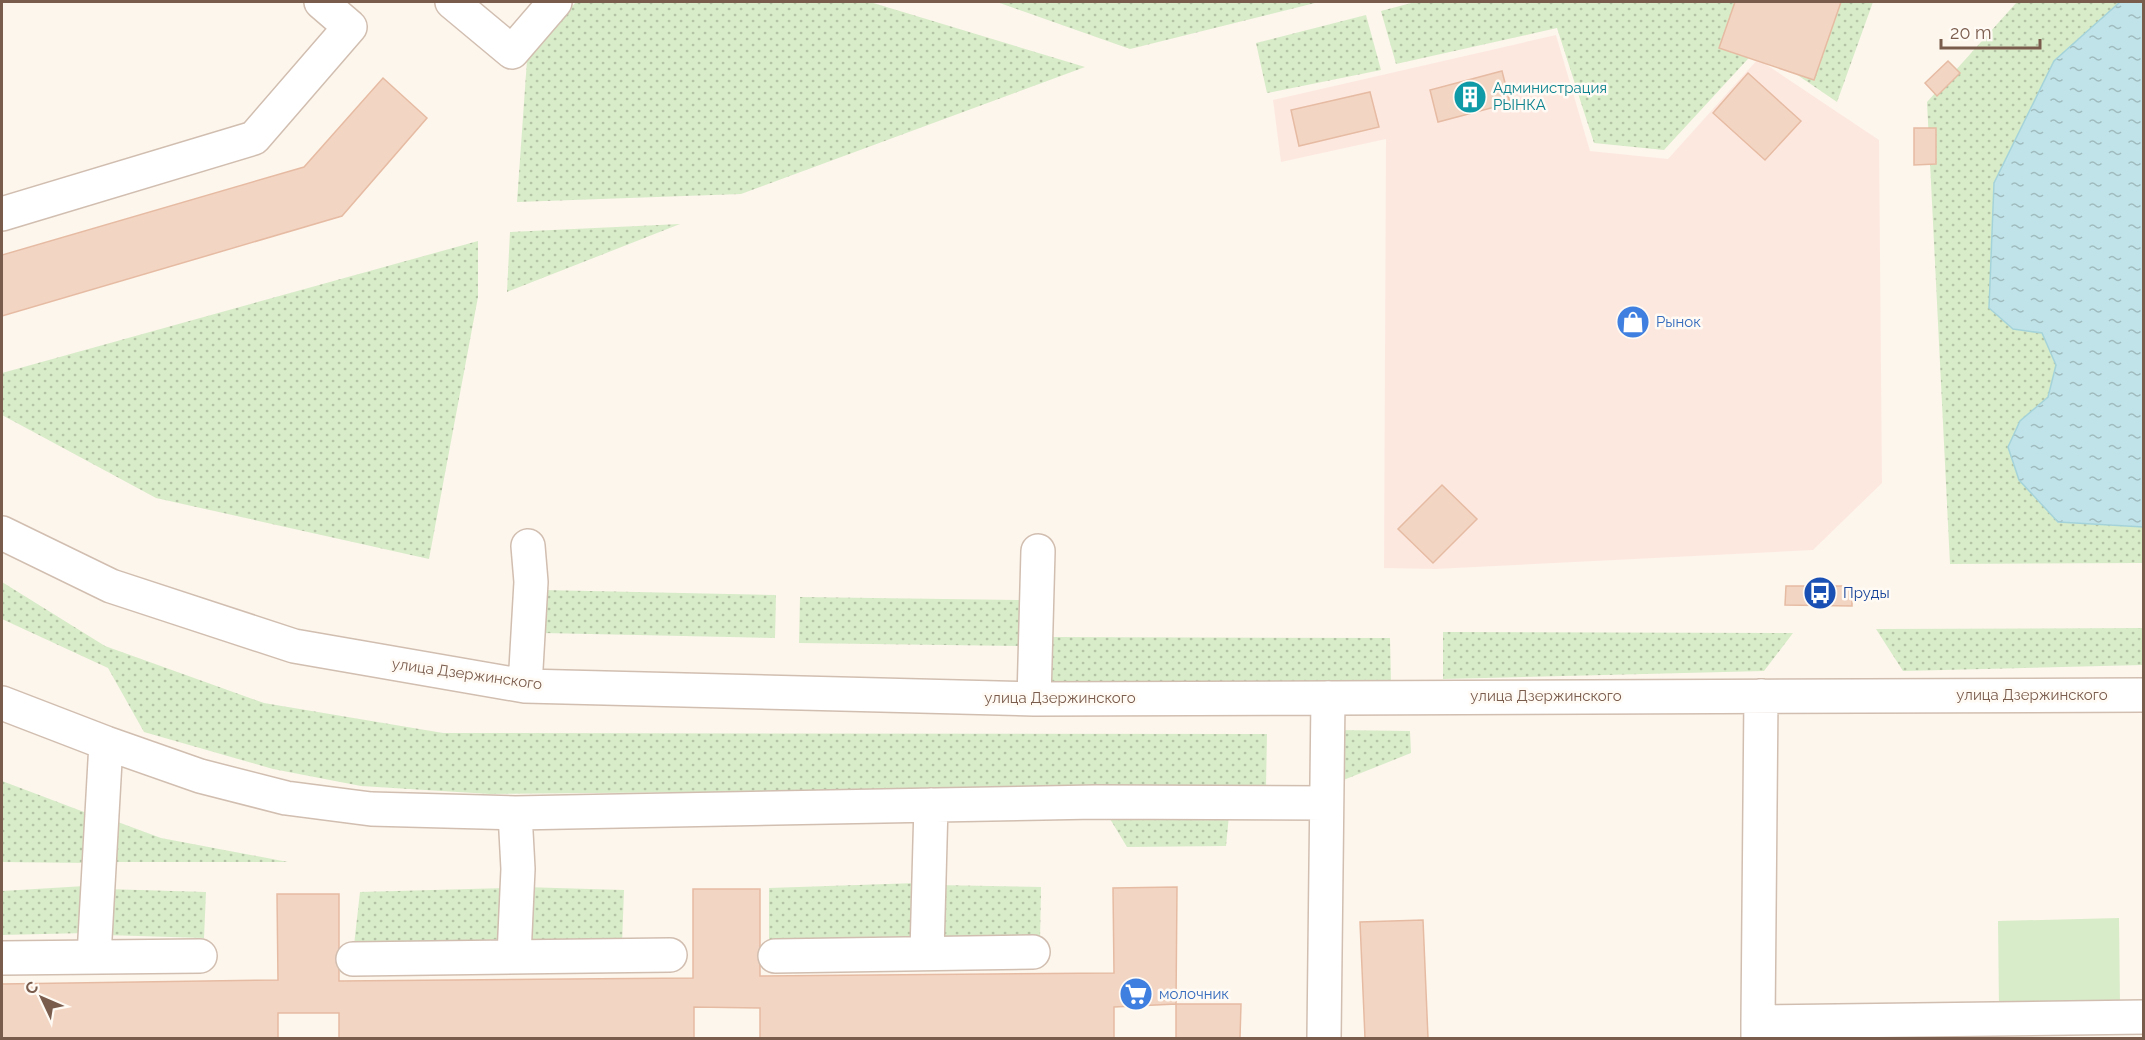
<svg xmlns="http://www.w3.org/2000/svg" width="2145" height="1040" font-family="Raleway,sans-serif">
<style>
.commercial{fill:#fde8e0}
.grass{fill:url(#grass-dots)}
.park{fill:#d8ecc9}
.water{fill:url(#water-ripples);stroke:#a5d3da;stroke-width:1.5}
.building{fill:#f3d5c3;stroke:#e6bba3;stroke-width:1.5}
.lines{fill:none;stroke-linecap:round;stroke-linejoin:round}
.minor-casing{stroke:#d1beb0;stroke-width:36}
.minor{stroke:#fff;stroke-width:33}
.labels{text-anchor:middle;dominant-baseline:central;stroke-width:5;stroke-linejoin:round;paint-order:stroke}
.culture-label{font-size:15px;fill:#0d838f;stroke:#fffaf3;text-anchor:start}
.shop-label{font-size:15px;fill:#366cbe;stroke:#fffaf3;text-anchor:start}
.transit-label{font-size:15px;fill:#164399;stroke:#fffaf3;text-anchor:start}
.street-label{font-size:15px;fill:#7a5c4d;stroke:#fffaf3}
</style>
<defs>
<pattern id="grass-dots" width="8" height="8" patternUnits="userSpaceOnUse" patternTransform="scale(1.5)"><rect width="8" height="8" fill="#d8ecc9"/><path d="M2 2h.1M6 6h.1" fill="none" stroke="#b4c2a5" stroke-width="1.8" stroke-linecap="round"/></pattern>
<pattern id="water-ripples" width="26" height="14" patternUnits="userSpaceOnUse" patternTransform="scale(1.5)"><rect width="26" height="14" fill="#bfe3e8"/><path d="M2 4q2-2 4 0t4 0M15 11q2-2 4 0t4 0" fill="none" stroke="#a0bbbe"/></pattern>
</defs>
<rect width="100%" height="100%" fill="#fdf6ec"/>
<path class="commercial" d="M1556,35L1590,151L1668,159L1758,59L1879,140L1882,483L1813,550L1435,569L1384,568L1386,139L1281,162L1273,100Z"/>
<path class="grass" d="M576,2H870L1085,67L741,194L517,202L527,60Z
M997,2H1319L1130,49Z
M1415,2H1873L1837,102L1758,48L1664,150L1594,143L1557,28L1396,64L1381,11Z
M2017,2H2120L2054,61L1994,183L1989,308L2013,329L2042,333L2056,365L2048,397L2020,421L2058,522L2143,527V563L1950,564L1927,102Z
M1366,15L1381,70L1267,93L1256,43Z
M680,224L507,292L510,232Z
M478,241V297L429,559L156,498L2,415V373Z
M2,582L105,646L264,703L443,733L1267,734L1266,787L490,794L361,786L273,769L144,732L108,668L2,619Z
M543,590L776,595L775,638L543,633Z
M800,597L1020,600L1019,646L799,643Z
M2143,628V665L1903,671L1876,629Z
M1443,632L1793,633L1764,671L1443,679Z
M1049,637L1390,638L1391,682L1049,681Z
M1337,730L1410,731L1411,753L1341,781Z
M2,781L92,815L89,863L2,862Z
M1107,814L1229,815L1226,846L1127,847Z
M107,818L161,838L288,862H104Z
M917,883V939L769,941V888Z
M934,885L1041,887L1040,941L933,939Z
M85,886L86,933L2,935V891Z
M523,887L624,890L622,944L521,941Z
M506,888V939L354,945L360,892Z
M106,889L206,892L204,938L105,935Z"/>
<path class="park" d="M2119,918L2120,1006L1999,1008L1998,921Z"/>
<path class="water" d="M2120,2H2144L2143,527L2058,522L2019,480L2008,447L2020,421L2048,397L2056,365L2042,333L2013,329L1989,308L1994,183L2054,61Z"/>
<path class="building" d="M1735,2H1841L1814,80L1719,48Z
M1948,61L1960,73L1937,96L1925,83Z
M1502,71L1510,103L1438,122L1430,90Z
M1748,73L1801,121L1765,160L1713,113Z
M383,78L427,118L342,216L2,316V255L304,167Z
M1370,92L1379,127L1299,146L1291,110Z
M1914,128H1936V164L1914,165Z
M1442,485L1477,519L1433,563L1398,529Z
M1786,586H1852V606L1785,605Z
M1177,887L1176,1004L1114,1007V1038H760V1008L694,1007V1038H339V1013H278V1038H2V984L278,980L277,894H339V981L693,978V889H760V976L1114,973L1113,888Z
M1423,920L1428,1038H1365L1360,922Z
M1176,1004H1241L1240,1038H1176Z"/>
<g class="lines">
<defs>
<path id="minor" d="M452,2L512,52L555,2
M2,214L254,138L350,27L321,2
M2,533L111,586L294,646L525,686L1034,699L2144,695
M525,686L531,582L528,546
M1034,699L1038,551
M2,703L106,743L200,776L286,798L371,809L515,813L1096,802L1326,803
M927,952L931,805
M94,956L106,743
M514,956L518,869L515,813
M775,956L1033,952
M2,958L200,956
M353,959L670,955
M1758,1022L1761,696
M1324,1038L1328,698
M1758,1038V1022L2144,1017"/>
</defs>
<use href="#minor" class="minor-casing"/>
<use href="#minor" class="minor"/>
</g>
<defs>
<symbol id="building-disc" viewBox="-11 -11 22 22"><circle r="9.5" fill="#0f9aa8" stroke="#fffaf3"/><path d="M-4-6H4V6H1V3H-1V6H-4ZM-2.5-4.3h1.7v1.8h-1.7ZM.8-4.3h1.7v1.8H.8ZM-2.5-1h1.7V.8h-1.7ZM.8-1h1.7V.8H.8Z" fill="#fff"/></symbol>
<symbol id="shop-disc" viewBox="-11 -11 22 22"><circle r="9.5" fill="#3f7fe0" stroke="#fffaf3"/><path d="M-5-2.5h2.3a2.7 3.5 0 0 1 5.4 0H5L5.5 6h-11ZM-1.5-2.5h3a1.5 2.3 0 0 0-3 0Z" fill="#fff"/></symbol>
<symbol id="bus-disc" viewBox="-11 -11 22 22"><circle r="9.5" fill="#1a4fb4" stroke="#fffaf3"/><path d="M-5-6H5V4H4V6H2V4H-2V6H-4V4H-5ZM-3.5-4V0h7V-4ZM-3.5 1.2v1.5H-2V1.2ZM2 1.2v1.5H3.5V1.2Z" fill="#fff"/></symbol>
<symbol id="supermarket-disc" viewBox="-11 -11 22 22"><circle r="9.5" fill="#3f7fe0" stroke="#fffaf3"/><path d="M-6-5.5h2.5l.6 2H6L4.5 2H-2.5L-4.4-4H-6ZM-1.5 3.2a1.3 1.3 0 1 0 .1 0ZM3 3.2a1.3 1.3 0 1 0 .1 0Z" fill="#fff"/></symbol>
</defs>
<g fill-rule="evenodd">
<use href="#building-disc" x="1451" y="78" width="38" height="38"/>
<use href="#shop-disc" x="1614" y="303" width="38" height="38"/>
<use href="#bus-disc" x="1801" y="574" width="38" height="38"/>
<use href="#supermarket-disc" x="1117" y="975" width="38" height="38"/>
</g>
<g class="labels">
<g class="culture-label">
<text x="1493" y="88">Администрация<tspan x="1493" dy="17">РЫНКА</tspan></text>
</g>
<g class="shop-label">
<text x="1656" y="322">Рынок</text>
<text x="1159" y="994">молочник</text>
</g>
<g class="transit-label">
<text x="1843" y="593">Пруды</text>
</g>
<g class="street-label">
<text transform="translate(467 674) rotate(8)">улица Дзержинского</text>
<text x="2032" y="695">улица Дзержинского</text>
<text x="1546" y="696">улица Дзержинского</text>
<text x="1060" y="698">улица Дзержинского</text>
</g>
</g>
<rect width="2145" height="1040" fill="none" stroke="#7a5c4d" stroke-width="6"/>
<g transform="translate(42 998) rotate(314)" stroke="#fffaf3" stroke-width="4.5" paint-order="stroke">
<path d="M0-4.5L10 22L0 15L-10 22Z" fill="#7a5c4d"/>
<text y="-9" font-size="16" font-weight="bold" text-anchor="middle" fill="#7a5c4d">С</text>
</g>
<path d="M1941 39v9h99v-9" fill="none" stroke="#7a5c4d" stroke-width="3"/>
<text x="1950" y="39" font-size="18" fill="#7a5c4d" stroke="#fffaf3" stroke-width="4.5" paint-order="stroke">20 m</text>
</svg>
